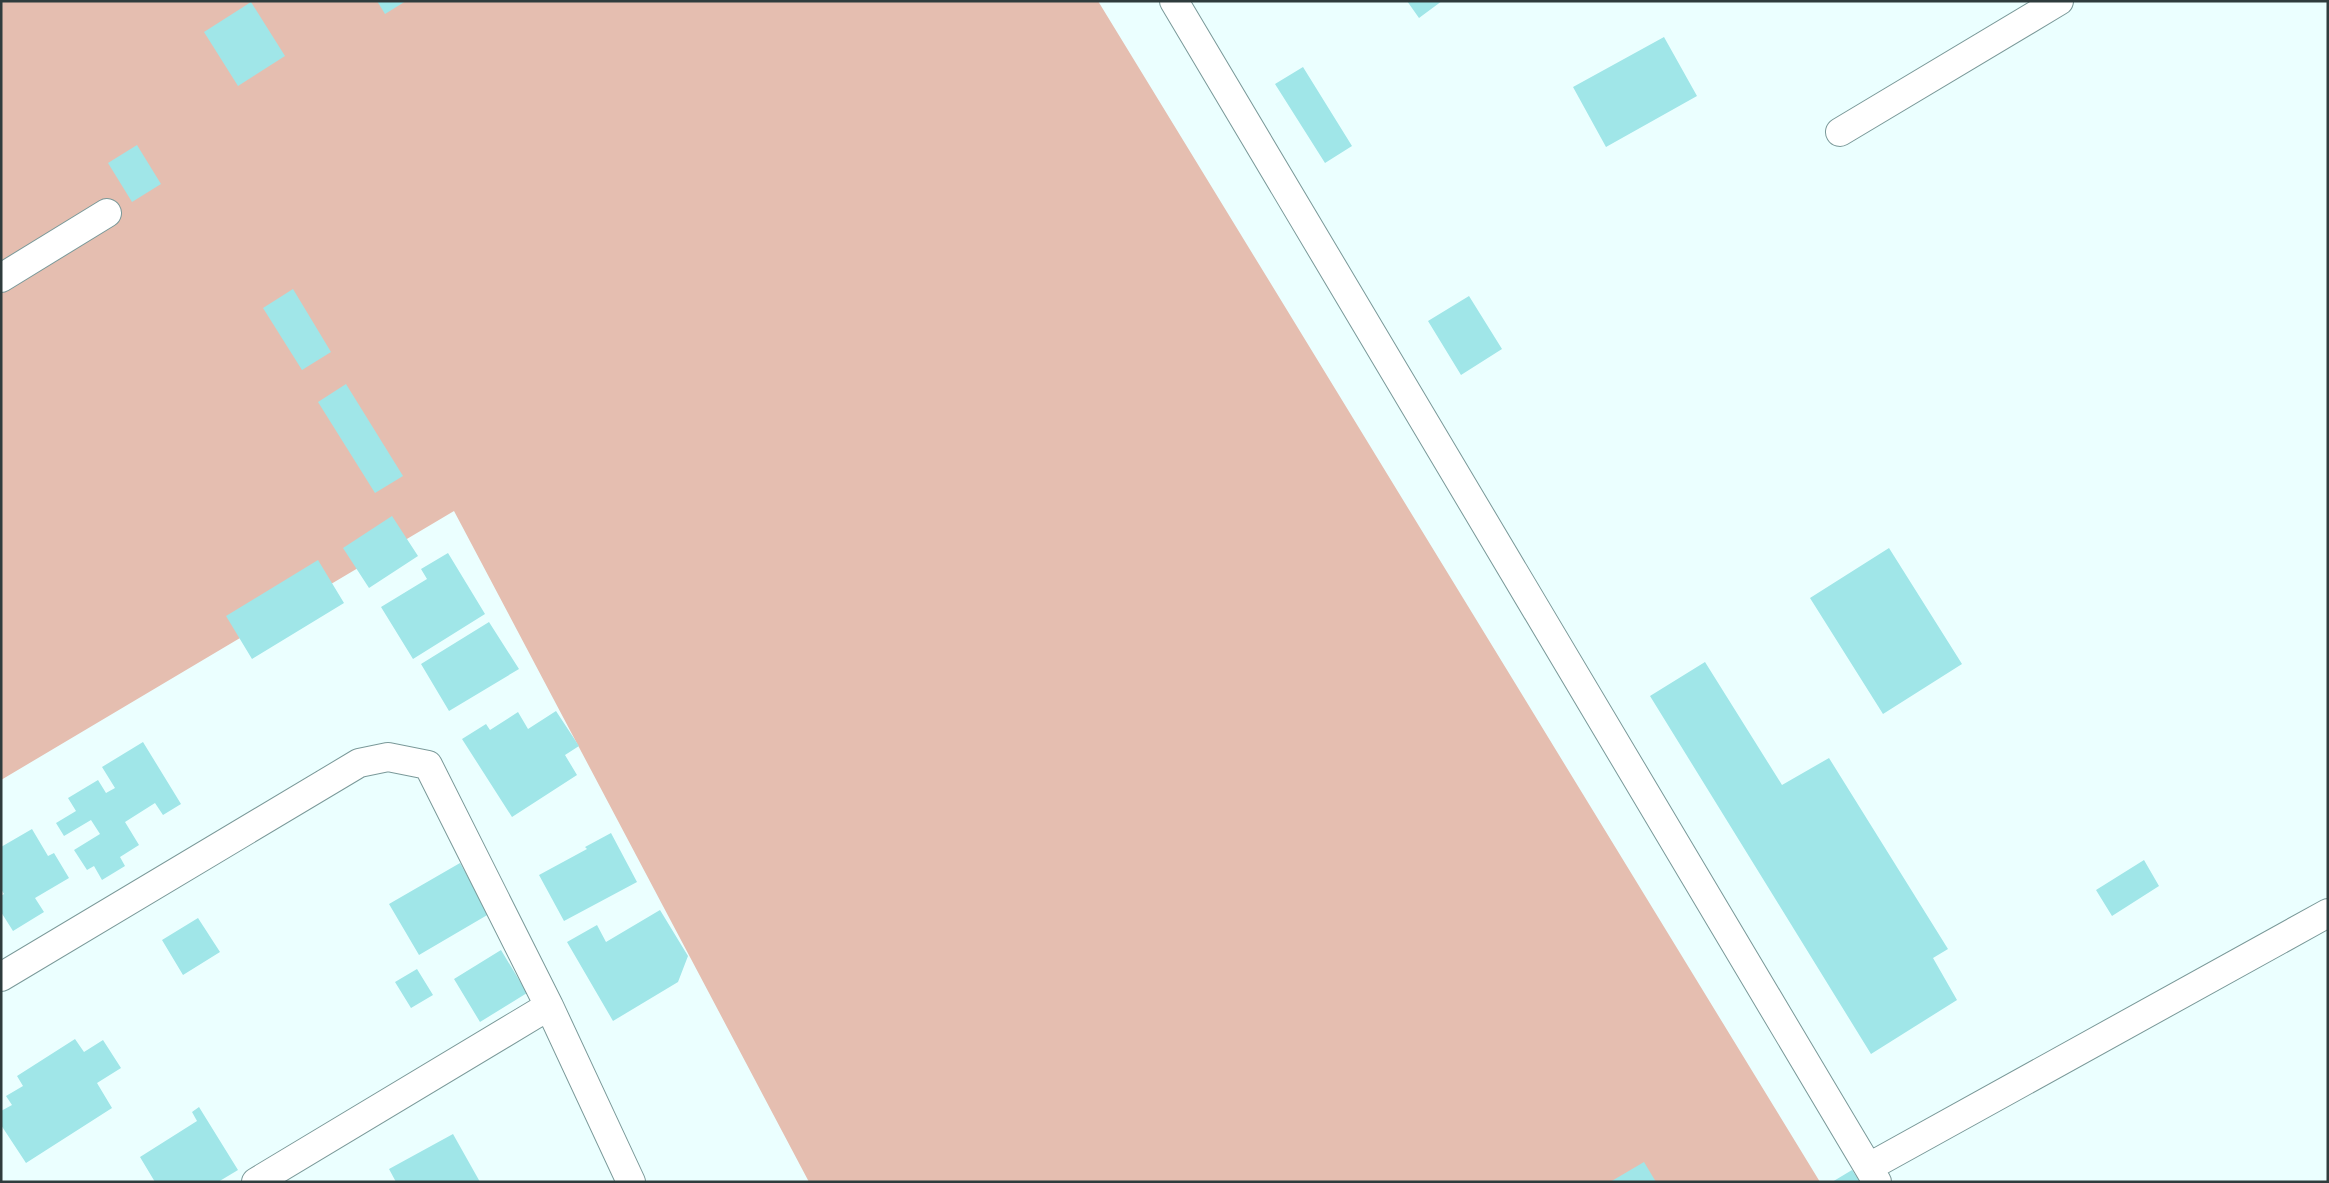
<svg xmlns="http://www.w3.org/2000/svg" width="2329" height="1183" font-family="'IBM Plex Sans',sans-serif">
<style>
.green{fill:#e5beb0}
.building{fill:#a0e6e8}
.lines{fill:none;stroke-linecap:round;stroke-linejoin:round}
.minor-casing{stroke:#7a9999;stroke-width:30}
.minor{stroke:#fff;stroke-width:28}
</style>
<rect width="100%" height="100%" fill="#ebffff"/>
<path class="green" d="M1,1H1098L1820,1182H809L454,511L1,780Z"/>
<path class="building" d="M377,1H406L385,14Z
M1407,1H1442L1419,18Z
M251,2L285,56L238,86L204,32Z
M1664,37L1697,96L1606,147L1573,87Z
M1303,67L1352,146L1325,163L1275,84Z
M137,145L161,184L132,202L108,163Z
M293,289L331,352L302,370L263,308Z
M1469,296L1502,349L1461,375L1428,321Z
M346,384L403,476L375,493L318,402Z
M392,516L418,556L369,588L343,548Z
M1889,548L1962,664L1883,714L1810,598Z
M448,553L485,614L413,659L381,607L427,579L421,569Z
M318,560L344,603L252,659L226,616Z
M489,622L519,669L449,711L421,664Z
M1705,662L1782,785L1829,758L1948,949L1933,958L1957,1000L1871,1054L1650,696Z
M556,711L579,746L565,755L577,775L512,817L462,739L486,724L490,730L518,712L528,729Z
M143,742L181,804L163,815L155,803L125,822L139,845L120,857L125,866L102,880L94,866L87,870L74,850L100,834L91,820L64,836L56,823L76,811L68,798L98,780L106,793L115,788L102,767Z
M32,829L48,856L54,853L69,878L35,898L44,912L13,931L1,912V896L4,894L1,889V847Z
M611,833L637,882L564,921L539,875L587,849L585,847Z
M2144,860L2159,886L2112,916L2096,890Z
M460,863L489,914L419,955L389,904Z
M660,910L688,956L678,982L613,1021L567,942L597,925L606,942Z
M198,918L220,952L183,975L162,940Z
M501,950L527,993L480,1022L454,979Z
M417,969L433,995L411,1008L395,982Z
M75,1039L84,1052L103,1040L121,1068L97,1083L112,1108L26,1163L1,1125V1111L12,1105L6,1096L23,1086L17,1076Z
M199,1107L238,1170L218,1182H155L140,1157L197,1121L192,1112Z
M453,1134L480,1182H396L389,1169Z
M1644,1162L1656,1182H1610Z
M1852,1170L1860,1182H1832Z"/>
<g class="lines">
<defs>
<path id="minor" d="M1174,1L1877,1182
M1840,132L2059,1
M1,278L107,213
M1,977L359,763L388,757L428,765L549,1006L631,1182
M1869,1167L2328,913
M256,1182L549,1006"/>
</defs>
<use href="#minor" class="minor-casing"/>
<use href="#minor" class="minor"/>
</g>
<rect width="2329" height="1183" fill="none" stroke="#2f3c3d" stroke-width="5"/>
</svg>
